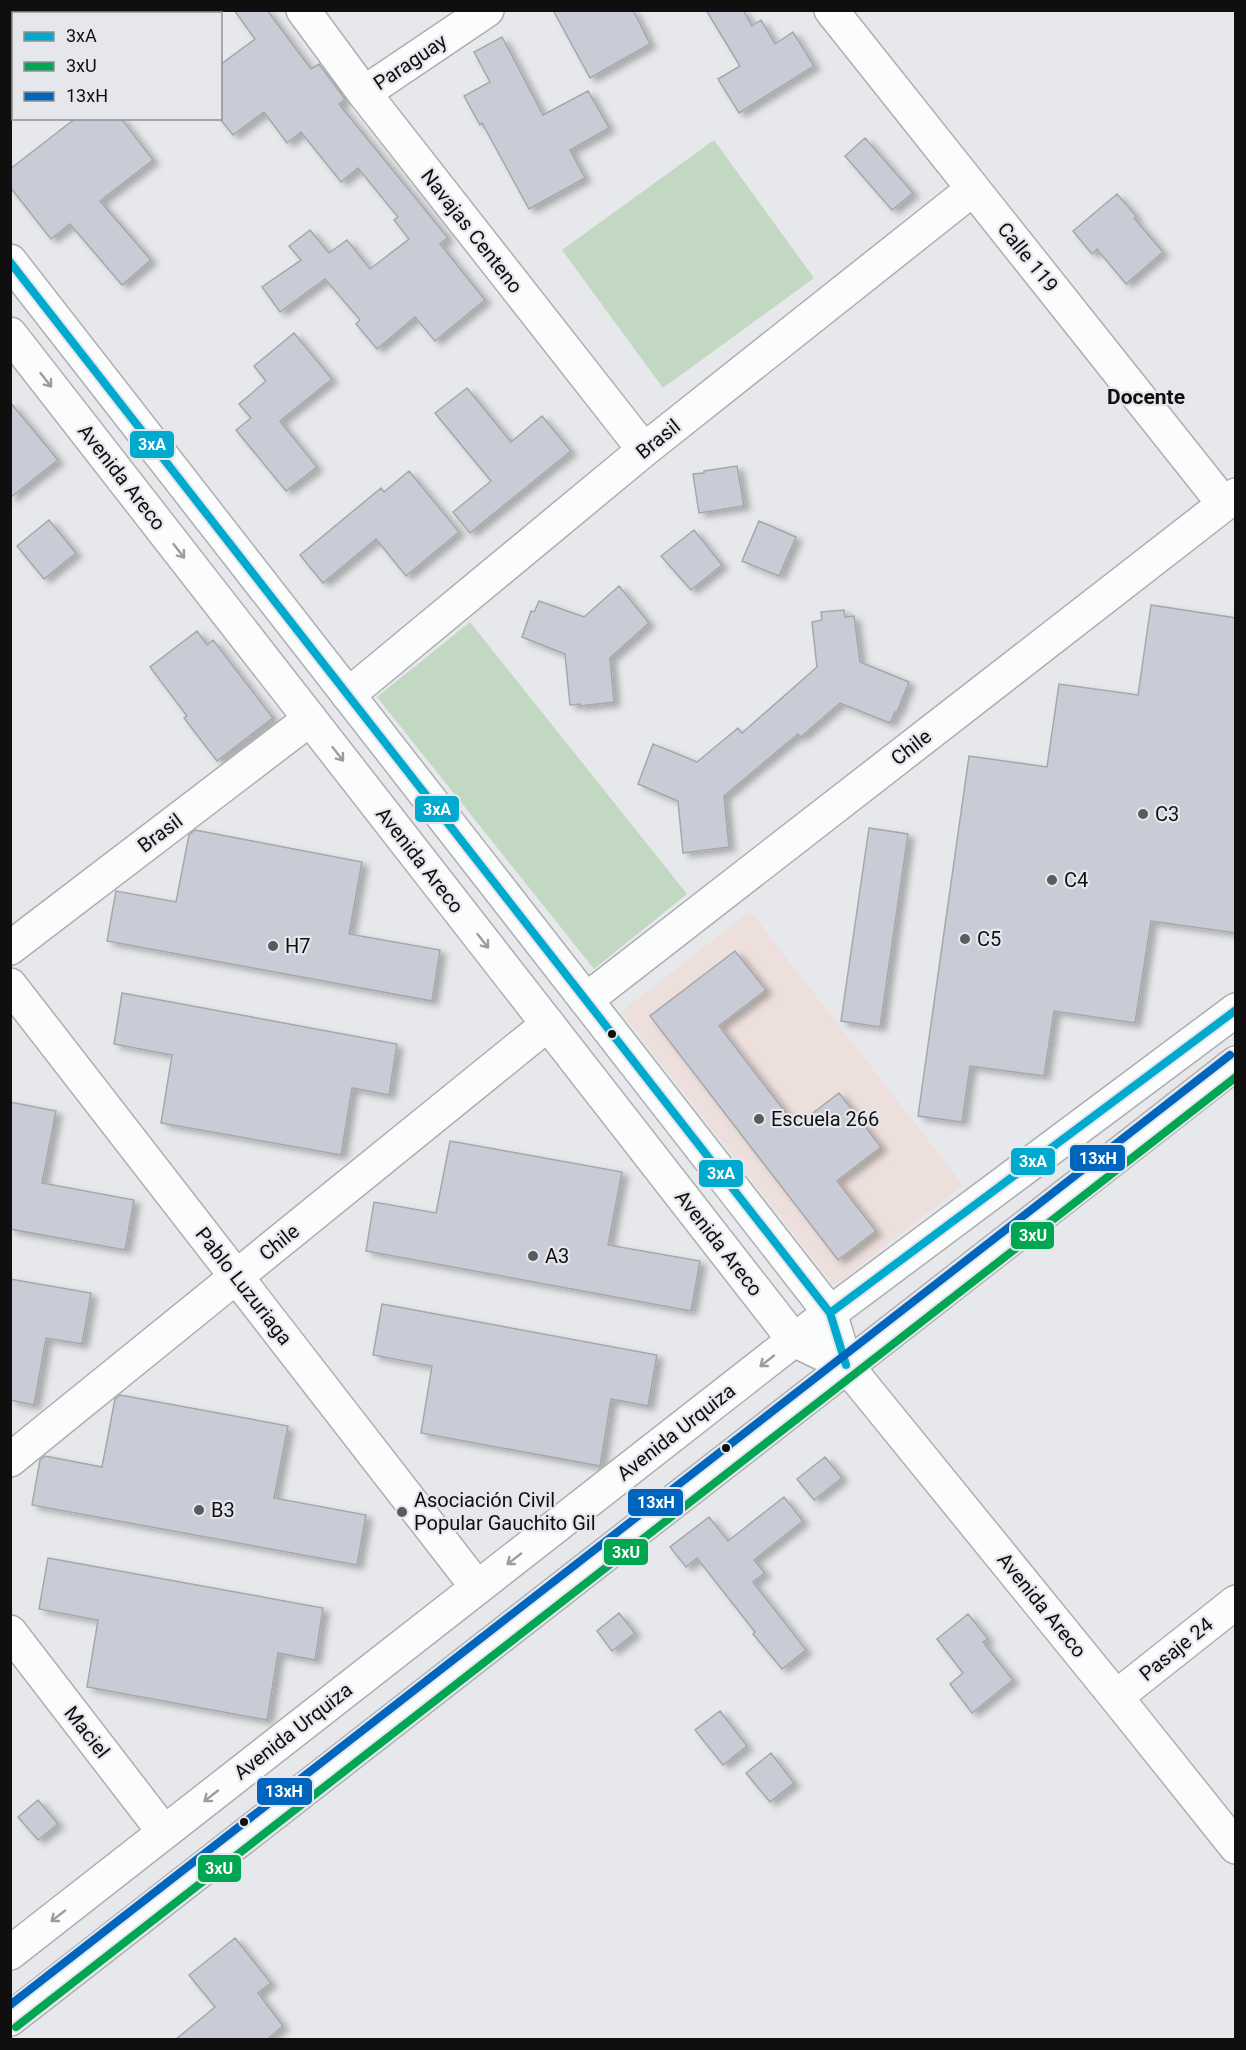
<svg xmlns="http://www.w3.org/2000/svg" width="1246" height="2050" font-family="Roboto,sans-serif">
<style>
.education{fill:#ecdfdc}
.green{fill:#c3d8c2}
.building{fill:#c9ccd7;stroke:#a6a7a8;stroke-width:1.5;filter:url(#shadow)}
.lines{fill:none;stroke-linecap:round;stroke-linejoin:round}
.minor-casing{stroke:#aeaeb0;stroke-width:36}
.tertiary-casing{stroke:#aeaeb0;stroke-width:36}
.secondary-casing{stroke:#aeaeb0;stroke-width:36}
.primary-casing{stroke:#aeaeb0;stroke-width:36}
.minor{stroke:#fbfcfc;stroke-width:33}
.tertiary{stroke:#fbfcfc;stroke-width:33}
.secondary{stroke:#fbfcfc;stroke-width:33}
.primary{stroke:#fbfcfc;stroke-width:33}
.bus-1-casing{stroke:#e6e7ec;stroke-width:12}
.bus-2-casing{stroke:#e6e7ec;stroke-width:12}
.bus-3-casing{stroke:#e6e7ec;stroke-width:12}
.bus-1{stroke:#00a9ce;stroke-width:8}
.bus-2{stroke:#00a651;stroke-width:8}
.bus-3{stroke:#0065bd;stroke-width:8}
.oneway{stroke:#9d9d9e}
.poi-dot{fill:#5b5b5d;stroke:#e6e7ec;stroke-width:2}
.bus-dot{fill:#0f0f10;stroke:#e6e7ec;stroke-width:2}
.labels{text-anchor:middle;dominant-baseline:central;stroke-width:4.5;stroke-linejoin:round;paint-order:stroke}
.street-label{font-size:20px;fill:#0f0f10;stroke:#e6e7ec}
.poi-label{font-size:20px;fill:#0f0f10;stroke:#e6e7ec;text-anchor:start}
.neighbourhood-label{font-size:21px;font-weight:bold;fill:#0f0f10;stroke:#e6e7ec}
.line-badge{stroke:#e6e7ec;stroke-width:2}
.badge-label{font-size:16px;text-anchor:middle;font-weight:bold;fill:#fff}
</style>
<defs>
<filter id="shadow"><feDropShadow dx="6" dy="4" stdDeviation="3" flood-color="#0004"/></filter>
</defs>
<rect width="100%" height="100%" fill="#e7e8eb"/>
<path class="education" d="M750,911L963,1185L834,1286L621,1012Z"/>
<path class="green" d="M714,140L814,278L663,388L562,250Z
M470,622L687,894L594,969L377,697Z"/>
<path class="building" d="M234,10H267L311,69L319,64L345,99L339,104L448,238L440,244L485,300L435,341L415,317L377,349L356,324L360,320L325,279L280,312L262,287L301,260L289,246L310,230L329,253L347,240L370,269L409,239L394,220L398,217L358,168L341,182L301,132L287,143L264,112L233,135L220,119V65L255,39Z
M553,10H633L650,44L590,78Z
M706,10H743L752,26L761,20L775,44L793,32L814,66L739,113L718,79L740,66Z
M502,37L543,115L588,91L609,128L570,150L585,178L529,209L482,123L480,125L464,96L490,82L474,52Z
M76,118H121L153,160L100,201L151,260L122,285L70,224L51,239L10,187V169Z
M865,138L913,193L892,210L845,156Z
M1117,194L1136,216L1134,218L1163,252L1126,284L1097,249L1092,254L1073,231Z
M294,333L332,379L280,421L317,467L286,491L236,430L251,418L239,404L266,381L254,366Z
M467,388L511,442L542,416L571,451L470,533L453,512L491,481L435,413Z
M10,402L58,460L10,498Z
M737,466L744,506L699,513L693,474L704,473V471Z
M409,471L459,532L406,576L376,539L323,583L300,555L381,488L384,492Z
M49,520L76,553L44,579L17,546Z
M759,521L796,537L779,576L742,561Z
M694,530L722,565L691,590L661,556Z
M619,586L649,623L610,658L614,702L580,706V704L570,705L565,654L522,637L531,611L534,612L539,601L584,617Z
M1151,605L1236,618V933L1151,921L1135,1023L1054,1011L1044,1076L970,1066L962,1122L918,1116L969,756L1047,767L1059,684L1138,695Z
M844,610L845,617L854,616L860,662L909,682L897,712H895L890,723L840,703L801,737L798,734L724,796L729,847L683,853L678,801L638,784L653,744L697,762L738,728L742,733L817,667L812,622L822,620L821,612Z
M197,631L207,645L213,640L273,718L217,761L184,718L187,716L150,667Z
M869,828L908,834L880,1027L841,1021Z
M195,830L362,862L349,934L440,950L432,1001L107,941L116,891L176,902L189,835Z
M735,951L766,990L719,1026L796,1126L839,1093L881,1147L837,1181L876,1231L838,1260L650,1016Z
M122,993L397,1044L389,1095L352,1088L341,1155L161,1123L172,1055L114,1044Z
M10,1102L56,1111L42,1183L134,1200L125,1250L10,1229Z
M450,1141L622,1172L608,1245L700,1261L691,1311L366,1251L374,1202L436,1213Z
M10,1279L91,1293L82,1344L46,1338L34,1405L10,1400Z
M382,1304L657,1355L648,1406L611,1399L600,1466L421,1433L432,1366L373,1355Z
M120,1395L288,1426L274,1498L366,1515L357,1565L32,1505L40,1460L45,1456L102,1467L115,1399Z
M825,1457L842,1478L814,1500L797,1479Z
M784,1497L803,1521L754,1560L765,1573L753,1582L806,1650L782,1669L753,1634L755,1632L697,1558L686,1567L670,1547L709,1517L728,1541Z
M48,1558L323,1608L315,1660L278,1653L267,1720L87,1687L98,1620L39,1609Z
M619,1613L635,1633L612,1651L597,1631Z
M968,1614L988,1639L983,1642L1013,1680L972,1713L950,1684L963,1673L937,1639Z
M720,1711L747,1746L723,1765L695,1730Z
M771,1753L794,1783L770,1802L746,1773Z
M38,1800L58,1824L38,1840L18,1817Z
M235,1938L271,1983L258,1993L283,2026L266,2040H175L215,2007L189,1975Z"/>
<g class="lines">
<defs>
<path id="minor" d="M303,10L364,93L644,450
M831,10L1224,504
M364,93L487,10
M348,695L644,450L973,189
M10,948L310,719
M10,985L477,1587
M586,1000L1236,495
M10,1460L548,1024
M10,1632L164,1832
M1116,1697L1236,1602"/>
<path id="tertiary" d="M846,1365L1116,1697L1236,1847"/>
<path id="secondary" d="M10,261L830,1313L846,1365
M10,334L794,1340L846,1365"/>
<path id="primary" d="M10,1953L794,1340L1236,1010
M10,2019L1236,1063"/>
</defs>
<use href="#minor" class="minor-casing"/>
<use href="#tertiary" class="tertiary-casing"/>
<use href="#secondary" class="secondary-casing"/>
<use href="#primary" class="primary-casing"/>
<use href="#minor" class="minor"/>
<use href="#tertiary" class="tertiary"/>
<use href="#secondary" class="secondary"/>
<use href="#primary" class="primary"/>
<defs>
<path id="bus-1" d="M10,262L830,1313L846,1365
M830,1313L1236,1010"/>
<path id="bus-2" d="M16,2027L1236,1077"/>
<path id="bus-3" d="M10,2005L1230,1055"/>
</defs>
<use href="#bus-1" class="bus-1-casing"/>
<use href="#bus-2" class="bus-2-casing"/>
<use href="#bus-3" class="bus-3-casing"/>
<use href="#bus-1" class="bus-1"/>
<use href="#bus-2" class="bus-2"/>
<use href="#bus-3" class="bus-3"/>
</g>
<defs><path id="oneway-shaft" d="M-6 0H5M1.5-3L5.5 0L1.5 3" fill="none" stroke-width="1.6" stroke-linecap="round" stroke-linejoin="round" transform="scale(1.5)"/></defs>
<g class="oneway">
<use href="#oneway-shaft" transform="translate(46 380) rotate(52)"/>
<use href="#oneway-shaft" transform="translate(179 551) rotate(52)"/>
<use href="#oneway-shaft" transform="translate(338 754) rotate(52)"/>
<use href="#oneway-shaft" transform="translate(483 941) rotate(52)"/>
<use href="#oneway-shaft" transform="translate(767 1361) rotate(142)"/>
<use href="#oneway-shaft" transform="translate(514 1559) rotate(142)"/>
<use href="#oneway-shaft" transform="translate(211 1796) rotate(142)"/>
<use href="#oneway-shaft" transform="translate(58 1916) rotate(142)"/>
</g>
<g class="poi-dot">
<circle cx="1143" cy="814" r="6"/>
<circle cx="1052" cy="880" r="6"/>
<circle cx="965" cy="939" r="6"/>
<circle cx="273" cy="946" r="6"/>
<circle cx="759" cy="1119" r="6"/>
<circle cx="533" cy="1256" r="6"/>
<circle cx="199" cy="1510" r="6"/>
<circle cx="402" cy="1512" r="6"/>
</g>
<g class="bus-dot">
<circle cx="612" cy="1034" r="5"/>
<circle cx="726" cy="1448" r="5"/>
<circle cx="244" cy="1822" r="5"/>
</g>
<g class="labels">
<g class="street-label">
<text transform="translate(410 62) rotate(-34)">Paraguay</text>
<text transform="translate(472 231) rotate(52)">Navajas Centeno</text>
<text transform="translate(1028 257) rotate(51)">Calle 119</text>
<text transform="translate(658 439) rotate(-39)">Brasil</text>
<text transform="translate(122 477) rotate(52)">Avenida Areco</text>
<text transform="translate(911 747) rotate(-38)">Chile</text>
<text transform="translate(160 833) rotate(-37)">Brasil</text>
<text transform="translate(420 860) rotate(52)">Avenida Areco</text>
<text transform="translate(279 1242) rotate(-39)">Chile</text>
<text transform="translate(719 1243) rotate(52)">Avenida Areco</text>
<text transform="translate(244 1286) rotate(52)">Pablo Luzuriaga</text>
<text transform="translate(676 1432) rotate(-38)">Avenida Urquiza</text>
<text transform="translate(1042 1605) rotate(51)">Avenida Areco</text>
<text transform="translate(1176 1649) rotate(-39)">Pasaje 24</text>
<text transform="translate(293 1731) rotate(-38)">Avenida Urquiza</text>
<text transform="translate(87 1732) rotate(52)">Maciel</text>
</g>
<g class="poi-label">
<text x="1155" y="814">C3</text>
<text x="1064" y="880">C4</text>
<text x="977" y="939">C5</text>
<text x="285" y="946">H7</text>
<text x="771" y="1119">Escuela 266</text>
<text x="545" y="1256">A3</text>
<text x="414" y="1500">Asociación Civil<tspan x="414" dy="23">Popular Gauchito Gil</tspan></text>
<text x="211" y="1510">B3</text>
</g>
<g class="neighbourhood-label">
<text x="1146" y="397">Docente</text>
</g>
</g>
<g class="line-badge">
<rect x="129" y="430" width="46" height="29" rx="6" fill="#00a9ce"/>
<rect x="414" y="795" width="46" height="28" rx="6" fill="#00a9ce"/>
<rect x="1069" y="1144" width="57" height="28" rx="6" fill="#0065bd"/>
<rect x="1010" y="1147" width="46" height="29" rx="6" fill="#00a9ce"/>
<rect x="698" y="1159" width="46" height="29" rx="6" fill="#00a9ce"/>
<rect x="1010" y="1221" width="45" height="29" rx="6" fill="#00a651"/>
<rect x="627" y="1488" width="57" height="29" rx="6" fill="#0065bd"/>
<rect x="603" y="1538" width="46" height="28" rx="6" fill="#00a651"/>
<rect x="256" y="1777" width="57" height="29" rx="6" fill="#0065bd"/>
<rect x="197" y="1854" width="45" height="29" rx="6" fill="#00a651"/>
</g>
<g class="badge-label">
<text x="152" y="450">3xA</text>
<text x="437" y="815">3xA</text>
<text x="1098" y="1164">13xH</text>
<text x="1033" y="1167">3xA</text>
<text x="721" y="1179">3xA</text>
<text x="1033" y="1241">3xU</text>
<text x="656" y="1508">13xH</text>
<text x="626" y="1558">3xU</text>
<text x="284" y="1797">13xH</text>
<text x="219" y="1874">3xU</text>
</g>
<rect width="1246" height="2050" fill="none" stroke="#0f0f10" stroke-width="24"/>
<rect x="12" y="12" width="210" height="108" fill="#e6e7ec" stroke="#909194" stroke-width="1.5"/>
<rect x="24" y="32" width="30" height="9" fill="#00a9ce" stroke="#909194" stroke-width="1.5"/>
<text x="66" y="42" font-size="18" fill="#0f0f10">3xA</text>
<rect x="24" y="62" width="30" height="9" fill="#00a651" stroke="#909194" stroke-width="1.5"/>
<text x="66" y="72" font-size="18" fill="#0f0f10">3xU</text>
<rect x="24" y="92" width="30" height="9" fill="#0065bd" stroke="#909194" stroke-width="1.5"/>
<text x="66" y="102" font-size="18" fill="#0f0f10">13xH</text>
</svg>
